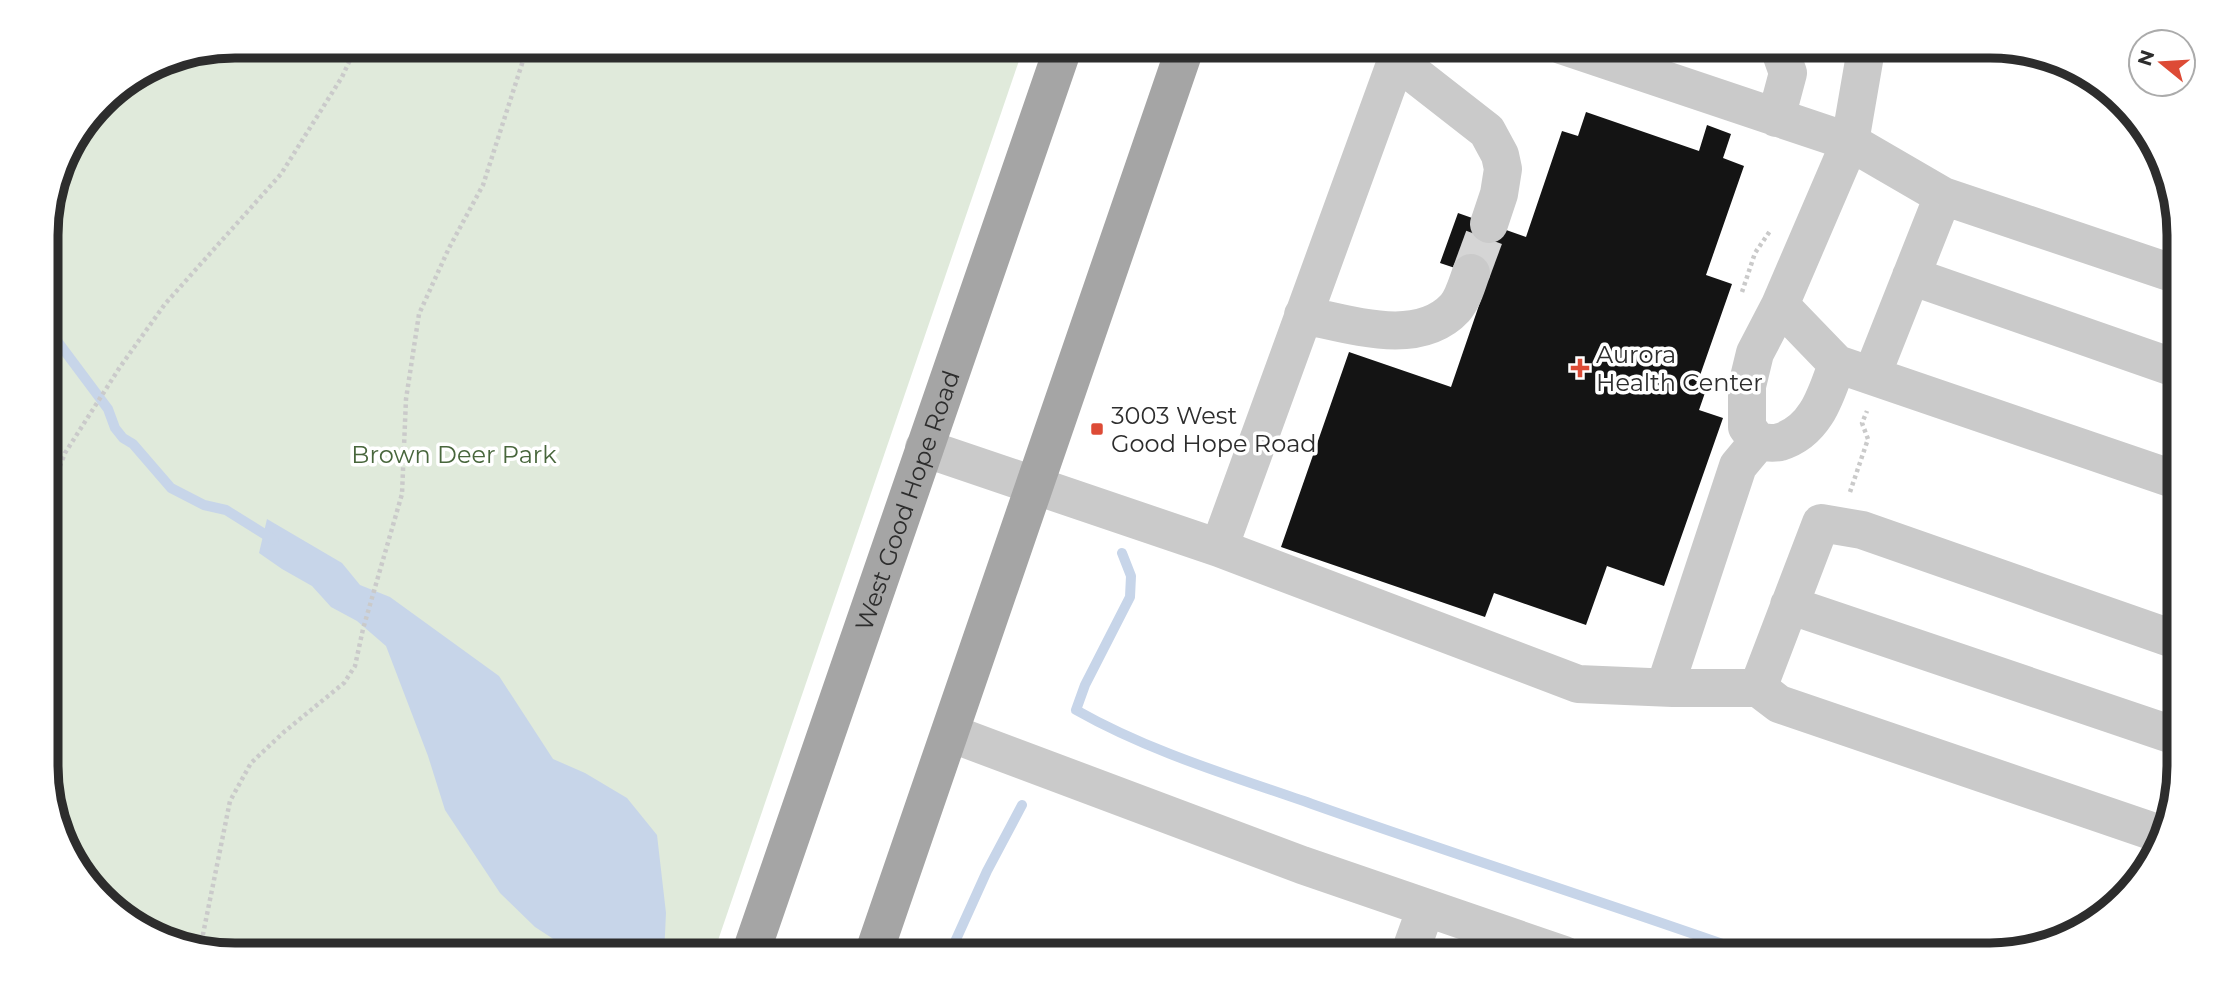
<svg xmlns="http://www.w3.org/2000/svg" width="2225" height="1001" font-family="Montserrat,sans-serif">
<style>
.green{fill:#e0eadb}
.water{fill:#c7d5e9}
.lines{fill:none;stroke-linecap:round;stroke-linejoin:round}
.stream{stroke:#c7d5e9;stroke-width:10}
.building{fill:#141414}
.minor-tunnel{stroke:#d5d5d5;stroke-width:38;stroke-dasharray:38 19;stroke-linecap:butt}
.path{stroke:#cacaca;stroke-width:4.5;stroke-dasharray:3.5 3.5;stroke-linecap:butt}
.minor{stroke:#cacaca;stroke-width:38}
.major{stroke:#a5a5a5;stroke-width:38}
.poi-dot{fill:#dd4b36;stroke:#fff;stroke-width:2.5}
.labels{text-anchor:middle;dominant-baseline:central;stroke-width:7;stroke-linejoin:round;paint-order:stroke}
.poi-label{font-size:24px;fill:#2d2d2d;stroke:#fff;text-anchor:start}
.park-label{font-size:24px;fill:#48663c;stroke:#fff}
.street-label{font-size:24px;fill:#2d2d2d;stroke:#fff}
.rim{fill:none;stroke:#2d2d2d;stroke-width:9}
</style>
<rect width="100%" height="100%" fill="#fff"/>
<path class="green" d="M235,46H1024L713,955H235L163,941L85,882L47,791L46,222L65,151L110,93L163,60Z"/>
<path class="water" d="M267,519L342,563L360,585L390,597L499,676L553,759L585,773L627,798L657,835L666,913L664,955H578L535,927L500,893L445,810L428,756L386,646L357,621L331,607L312,586L282,569L259,553Z"/>
<g class="lines">
<path class="stream" d="M46,326L108,409L115,428L123,438L133,444L171,488L204,505L226,510L274,540
M1122,553L1131,576L1130,597L1085,685L1076,710C1150,752 1232,776 1312,804C1459,856 1607,903 1754,955
M949,955L987,871L1022,805"/>
</g>
<path class="building" d="M1586,112L1699,151L1707,125L1731,134L1723,158L1744,166L1706,275L1732,284L1697,384L1707,387L1699,410L1723,418L1664,586L1607,566L1586,625L1494,593L1485,617L1281,547L1349,352L1451,387L1488,279L1440,263L1458,213L1526,237L1562,131L1578,136Z"/>
<g class="lines">
<path class="minor-tunnel" d="M1471,273L1489,224"/>
<path class="path" d="M1742,292L1755,253L1770,231
M1850,492L1868,439L1862,423L1867,411
M47,499L65,453L120,367L165,304L281,174L342,77L357,45
M200,949L230,801L251,763L284,732L344,683L355,666L363,629L402,494L406,399L419,314L449,248L483,185L528,45"/>
<path class="minor" d="M1561,45L1850,142L1943,196L2178,275
M1859,45L1864,61L1850,142L1780,305L1837,364L2179,481
M1396,60L1487,131L1500,155L1503,169L1499,194L1489,224
M1776,118L1788,73L1778,45
M1911,276L2178,369
M1780,305L1755,353L1747,386V427L1758,442C1764,442 1774,444 1780,442C1816,431 1826,395 1837,364
M1303,315C1350,324 1418,348 1455,308C1463,299 1467,284 1471,273
M1872,375L1943,196
M924,448L1219,548L1578,684L1673,688H1758L1779,704L2166,836
M1219,548L1402,45
M1789,605L2179,737
M1665,687L1738,466L1758,442
M1758,688L1821,523L1862,530L2179,641
M950,733L1302,865L1564,955
M1409,955L1426,908"/>
<g class="major">
<path id="s1" d="M750,955L1064,45"/>
<path d="M873,955L1186,45"/>
</g>
</g>
<g class="poi-dot">
<path d="M1576.5 357.5h7v7h7v7h-7v7h-7v-7h-7v-7h7z"/>
<rect x="1090" y="422" width="14" height="14" rx="3.5"/>
</g>
<g class="labels">
<g class="poi-label">
<text x="1596" y="354">Aurora<tspan x="1596" dy="28">Health Center</tspan></text>
<text x="1111" y="415">3003 West<tspan x="1111" dy="28">Good Hope Road</tspan></text>
</g>
<g class="park-label">
<text x="454" y="454">Brown Deer Park</text>
</g>
<g class="street-label">
<text stroke="none"><textPath href="#s1" startOffset="481">West Good Hope Road</textPath></text>
</g>
</g>
<path d="M0 0H2225V1001H0ZM235 58H1990A177 177 0 0 1 2167 235V766A177 177 0 0 1 1990 943H235A177 177 0 0 1 58 766V235A177 177 0 0 1 235 58Z" fill="#fff" fill-rule="evenodd"/>
<path class="rim" d="M235 58H1990A177 177 0 0 1 2167 235V766A177 177 0 0 1 1990 943H235A177 177 0 0 1 58 766V235A177 177 0 0 1 235 58Z"/>
<g transform="translate(2162 63) rotate(288)"><circle r="33" fill="#ffffff" stroke="#ababab" stroke-width="2"/>
<path d="M0-5L12 26L0 18L-12 26Z" fill="#dd4b36"/>
<text y="-10" font-size="19" font-weight="bold" text-anchor="middle" fill="#2d2d2d">N</text>
</g>
</svg>
